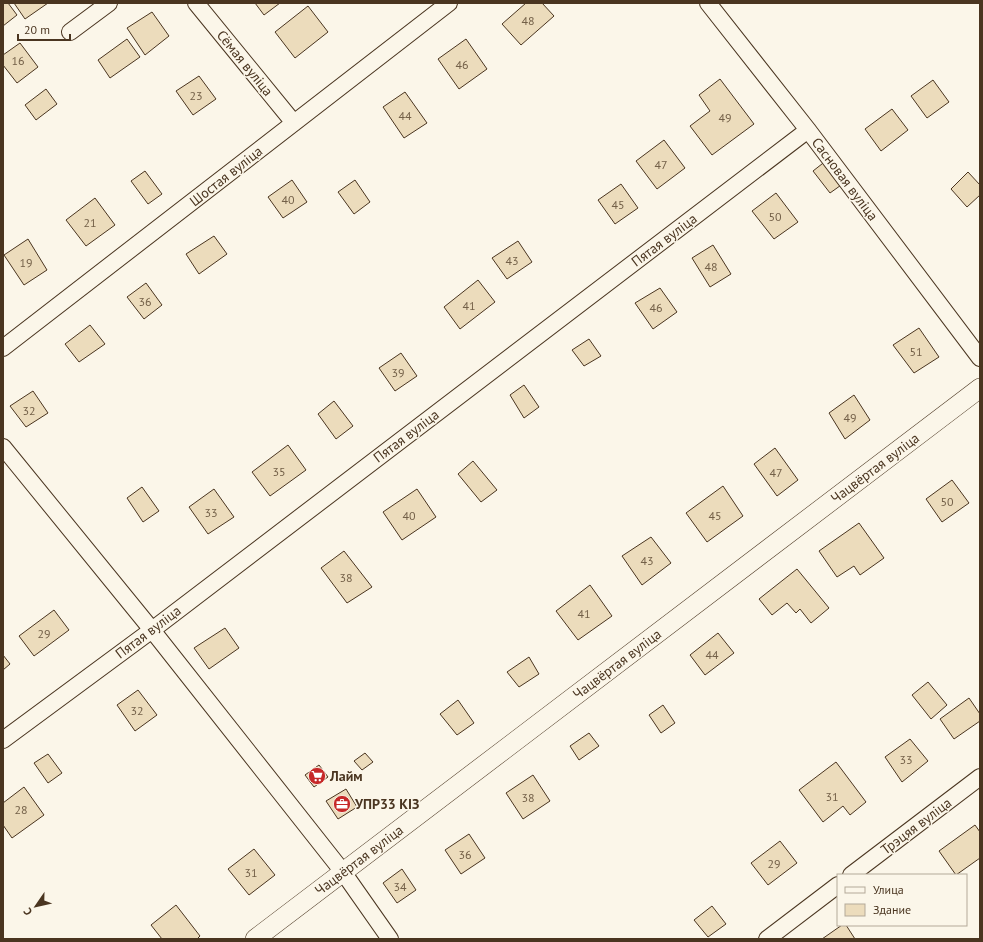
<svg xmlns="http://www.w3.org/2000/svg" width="983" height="942" font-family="'PT Sans',sans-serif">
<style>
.building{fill:#ecdcbc;stroke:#4a3520}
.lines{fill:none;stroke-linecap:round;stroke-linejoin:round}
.minor-casing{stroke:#4a3520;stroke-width:18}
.tertiary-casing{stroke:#4a3520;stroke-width:20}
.minor{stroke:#fbf6e9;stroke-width:16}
.tertiary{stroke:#fbf6e9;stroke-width:19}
.labels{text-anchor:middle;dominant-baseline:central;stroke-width:3;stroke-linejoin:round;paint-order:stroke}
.number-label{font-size:12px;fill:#725f47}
.street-label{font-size:14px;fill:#4a3520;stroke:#fbf6e9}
.poi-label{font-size:14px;font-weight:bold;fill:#4a3520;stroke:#fbf6e9;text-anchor:start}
</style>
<rect width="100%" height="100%" fill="#fbf6e9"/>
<path class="building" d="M3,3H8L17,15L3,26Z
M14,3H48L25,19Z
M255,3H280L264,15Z
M526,3H542L554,16L521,45L502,24Z
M308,6L328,32L295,58L275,32Z
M152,12L169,36L145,55L127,28Z
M127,39L140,57L110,78L98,60Z
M466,39L487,69L459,89L438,59Z
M20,43L38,67L17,83L3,65V55Z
M199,76L216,99L193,115L176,91Z
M720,79L754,124L712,155L690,126L710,111L699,95Z
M933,80L949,102L927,118L911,96Z
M46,89L57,104L36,120L25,105Z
M405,92L427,123L404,138L383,107Z
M892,109L908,130L881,151L865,129Z
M664,140L685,168L657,189L636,161Z
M827,160L844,183L830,193L813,171Z
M145,171L162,194L148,204L131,181Z
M968,172L980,185V195L967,207L951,189Z
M292,180L307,202L283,218L268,197Z
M355,180L370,202L354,214L338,192Z
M621,184L638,208L615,224L598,200Z
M776,193L798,222L774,239L752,211Z
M95,198L115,225L86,246L66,220Z
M214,236L227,254L199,274L186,254Z
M28,239L47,270L24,285L4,255Z
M518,241L532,262L507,279L492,258Z
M713,245L731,274L710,287L692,258Z
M478,280L495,302L460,329L444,307Z
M146,283L162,305L144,319L127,297Z
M660,288L677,312L653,329L635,303Z
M90,325L105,344L79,362L65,344Z
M919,328L939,357L914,373L893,345Z
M589,339L601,356L584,366L572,350Z
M401,353L417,376L395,391L379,368Z
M524,385L539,407L524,418L510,395Z
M33,391L48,413L26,427L10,406Z
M854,395L870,420L845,439L829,413Z
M334,401L353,426L336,439L318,414Z
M288,445L306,470L270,496L252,472Z
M775,448L798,480L777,496L754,464Z
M473,461L497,490L481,502L458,474Z
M952,480L969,503L942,522L926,499Z
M723,486L743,516L707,542L686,513Z
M142,487L159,511L143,522L127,498Z
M214,489L234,517L208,534L189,507Z
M417,489L436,517L402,540L383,512Z
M859,523L884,558L860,575L854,566L837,577L819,551Z
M651,537L671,563L642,585L622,556Z
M344,551L372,587L347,603L321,568Z
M797,569L829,608L811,623L800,609L796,613L787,603L772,615L759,599Z
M590,585L612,616L578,640L556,611Z
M54,610L69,630L34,656L19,636Z
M225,628L239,648L209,669L194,648Z
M718,633L734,653L705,675L690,655Z
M3,655L10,664L3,670Z
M529,657L539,674L519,687L507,672Z
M928,682L947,705L931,719L912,695Z
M138,690L157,715L135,731L117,705Z
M969,698L980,714V721L954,739L940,719Z
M458,700L474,723L457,735L440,714Z
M663,705L675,723L661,733L649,715Z
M589,733L599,746L579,760L570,746Z
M910,739L928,761L902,782L885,757Z
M365,753L373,762L362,770L354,761Z
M48,754L62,773L48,783L34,763Z
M836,762L866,802L850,815L843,806L823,822L799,790Z
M319,765L328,777L314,787L305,775Z
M533,775L550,801L523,819L506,793Z
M24,787L44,815L12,838L3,825V803Z
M346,789L357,807L338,819L326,801Z
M975,825L980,832V858L956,875L939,851Z
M469,834L485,858L461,874L445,850Z
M780,841L797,863L768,885L751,863Z
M254,849L275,875L249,895L228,869Z
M402,869L416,890L397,903L383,883Z
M176,905L200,936L197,939H162L151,925Z
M712,906L726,924L708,937L694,920Z
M842,925H846L855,939H822Z"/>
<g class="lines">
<defs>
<path id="minor" d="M196,3L294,123
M708,3L808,130L980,358
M70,32L109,3
M3,348L449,3
M3,447L152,630L343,872L390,939
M3,740L152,630L808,130
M851,875L980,777
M767,939L838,885"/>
<path id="tertiary" d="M255,939L980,388"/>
</defs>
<use href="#minor" class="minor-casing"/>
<use href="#tertiary" class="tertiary-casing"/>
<use href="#minor" class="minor"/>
<use href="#tertiary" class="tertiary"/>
</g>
<defs>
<symbol id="supermarket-disc" viewBox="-11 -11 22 22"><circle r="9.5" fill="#c62828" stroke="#fbf6e9"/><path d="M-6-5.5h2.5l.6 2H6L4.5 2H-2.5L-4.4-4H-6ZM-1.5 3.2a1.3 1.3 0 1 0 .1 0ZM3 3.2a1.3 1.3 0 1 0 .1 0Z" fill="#fff"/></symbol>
<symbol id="office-disc" viewBox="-11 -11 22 22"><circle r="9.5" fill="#c62828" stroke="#fbf6e9"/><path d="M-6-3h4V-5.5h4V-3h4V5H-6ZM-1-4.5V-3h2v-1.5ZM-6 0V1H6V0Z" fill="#fff"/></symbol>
</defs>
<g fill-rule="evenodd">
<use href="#supermarket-disc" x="307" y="766" width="20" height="20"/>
<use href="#office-disc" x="332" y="794" width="20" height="20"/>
</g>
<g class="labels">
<g class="number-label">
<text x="528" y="20">48</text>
<text x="18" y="60">16</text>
<text x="462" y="64">46</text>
<text x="196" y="95">23</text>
<text x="405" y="115">44</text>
<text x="725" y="117">49</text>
<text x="661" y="164">47</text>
<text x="288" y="199">40</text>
<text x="618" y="204">45</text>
<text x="775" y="216">50</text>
<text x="90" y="222">21</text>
<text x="512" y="260">43</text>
<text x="26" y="262">19</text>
<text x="711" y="266">48</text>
<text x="145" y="301">36</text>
<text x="469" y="305">41</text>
<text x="656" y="307">46</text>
<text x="916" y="351">51</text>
<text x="398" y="372">39</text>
<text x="29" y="410">32</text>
<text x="850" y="417">49</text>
<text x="279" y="471">35</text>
<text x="776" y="472">47</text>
<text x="947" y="501">50</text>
<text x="211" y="512">33</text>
<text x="409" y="515">40</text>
<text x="715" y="515">45</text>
<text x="647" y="560">43</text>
<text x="346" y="577">38</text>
<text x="584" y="613">41</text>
<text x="44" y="633">29</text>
<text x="712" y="654">44</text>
<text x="137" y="710">32</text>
<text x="906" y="759">33</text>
<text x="832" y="796">31</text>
<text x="528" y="797">38</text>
<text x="21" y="809">28</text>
<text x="465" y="854">36</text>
<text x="774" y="863">29</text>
<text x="251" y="872">31</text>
<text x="400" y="886">34</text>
</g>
<g class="street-label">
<text transform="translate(245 63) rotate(51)">Сёмая вуліца</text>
<text transform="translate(226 176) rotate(-38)">Шостая вуліца</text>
<text transform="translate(845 179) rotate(53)">Сасновая вуліца</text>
<text transform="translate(664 240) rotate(-37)">Пятая вуліца</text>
<text transform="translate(406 436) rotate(-37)">Пятая вуліца</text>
<text transform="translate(875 468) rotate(-37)">Чацвёртая вуліца</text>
<text transform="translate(148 632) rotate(-37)">Пятая вуліца</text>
<text transform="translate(617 664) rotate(-37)">Чацвёртая вуліца</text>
<text transform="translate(916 826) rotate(-37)">Трэцяя вуліца</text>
<text transform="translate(359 860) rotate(-37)">Чацвёртая вуліца</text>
</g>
<g class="poi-label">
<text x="330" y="776">Лайм</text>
<text x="355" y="804">УПР33 КІЗ</text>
</g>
</g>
<rect width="983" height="942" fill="none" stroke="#4a3520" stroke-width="8"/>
<rect x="837" y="874" width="130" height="52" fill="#fbf6e9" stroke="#b4a999"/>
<rect x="845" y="887" width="20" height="6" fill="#fbf6e9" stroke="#b4a999"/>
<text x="873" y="894" font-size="12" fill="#4a3520">Улица</text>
<rect x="845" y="904" width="20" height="12" fill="#ecdcbc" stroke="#b4a999"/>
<text x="873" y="914" font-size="12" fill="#4a3520">Здание</text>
<g transform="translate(36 906) rotate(236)" stroke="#fbf6e9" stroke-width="3" paint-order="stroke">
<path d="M0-3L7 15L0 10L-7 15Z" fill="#4a3520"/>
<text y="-6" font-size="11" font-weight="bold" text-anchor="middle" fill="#4a3520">С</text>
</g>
<path d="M18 34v6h52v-6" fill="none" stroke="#4a3520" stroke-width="2"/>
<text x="24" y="34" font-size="12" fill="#4a3520" stroke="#fbf6e9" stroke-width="3" paint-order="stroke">20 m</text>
</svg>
